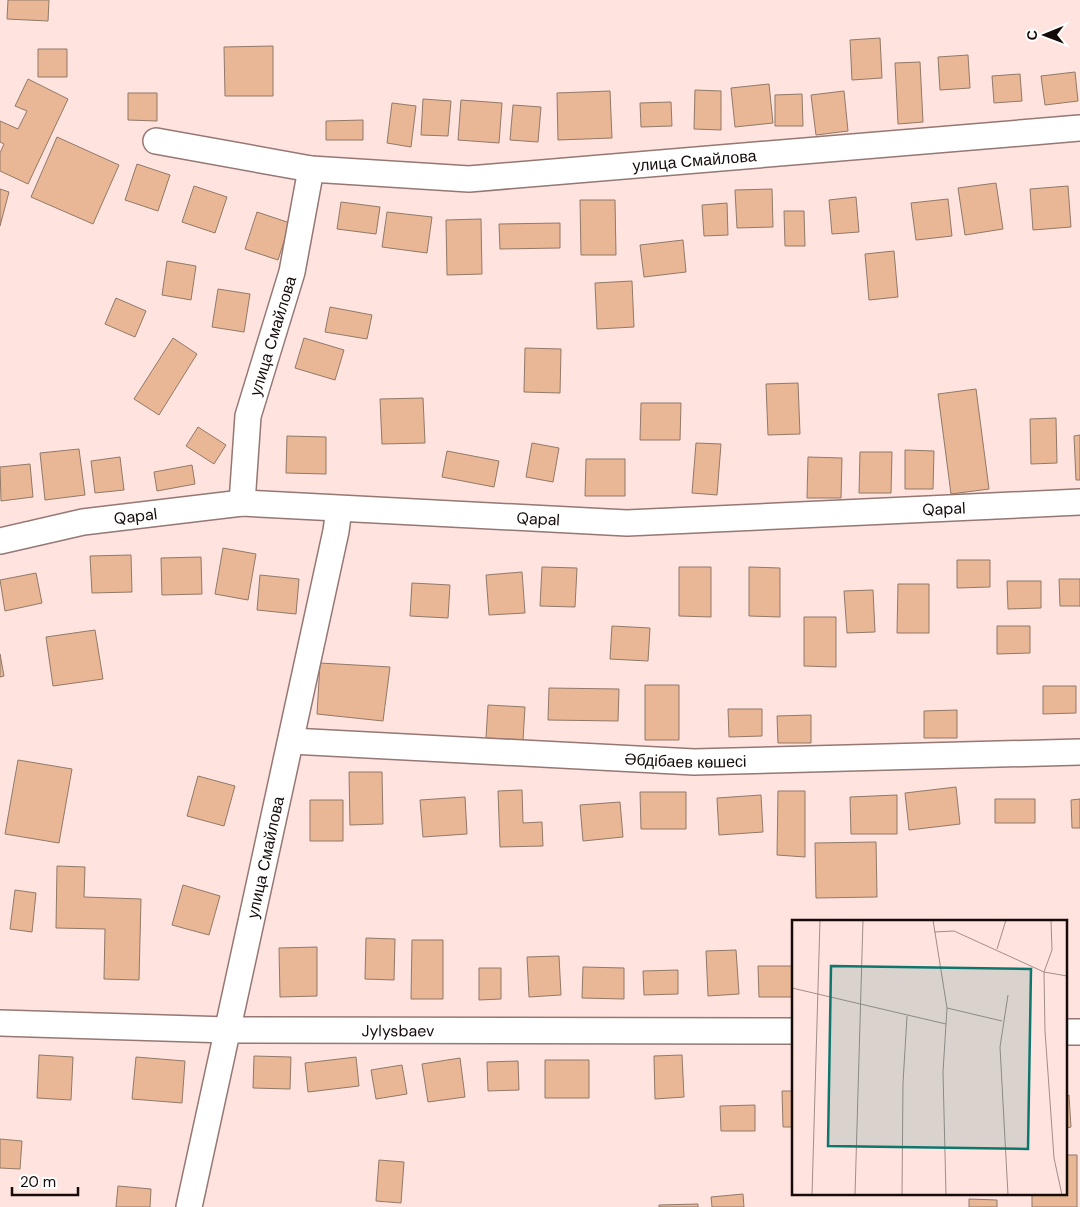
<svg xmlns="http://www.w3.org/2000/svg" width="1080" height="1207" font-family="'DM Sans',sans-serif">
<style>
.building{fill:#e9b795;stroke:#917968}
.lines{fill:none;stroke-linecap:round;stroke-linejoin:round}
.minor-casing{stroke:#957773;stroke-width:28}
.minor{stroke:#fff;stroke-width:25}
.labels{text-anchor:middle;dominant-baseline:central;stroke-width:4;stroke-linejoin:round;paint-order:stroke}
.street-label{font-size:16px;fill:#150b09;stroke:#fff}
.inset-road{fill:none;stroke:#a18d89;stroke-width:1}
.view{fill:#0f766e;fill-opacity:0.15;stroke:#0f766e;stroke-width:2.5}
.inset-edge{fill:none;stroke:#150b09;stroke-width:2.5}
</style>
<rect width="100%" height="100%" fill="#fee3df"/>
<path class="building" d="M8,0H49L48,21L7,19Z
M880,38L882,78L852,80L850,40Z
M273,46V96H225L224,47Z
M38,49H67V77H38Z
M968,55L970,88L940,90L938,57Z
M920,62L923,122L898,124L895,63Z
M1075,72L1078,101L1045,105L1041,76Z
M1020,74L1022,101L994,103L992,76Z
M28,79L68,99L28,184L0,171V153L4,144L0,142V121L18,129L27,111L15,106Z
M769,84L773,123L735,127L731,88Z
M695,90L721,91V130L694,129Z
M610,91L612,138L558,140L557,93Z
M844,91L848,131L816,135L811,95Z
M128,93H157V121L128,120Z
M802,94L803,126H775V95Z
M423,99L451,101L448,136L421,135Z
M461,100L502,103L499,143L458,140Z
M671,102L672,126L641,127L640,103Z
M392,103L416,106L411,147L387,143Z
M513,105L541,107L538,142L510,140Z
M363,120V140H326V121Z
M57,137L119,165L93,224L31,197Z
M137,164L170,175L158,211L125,200Z
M996,183L1003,229L965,235L958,188Z
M194,186L227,197L215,233L182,222Z
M1068,186L1071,227L1033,230L1030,189Z
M0,189L9,192L0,226Z
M772,189L773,227L737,228L735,190Z
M856,197L859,232L832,234L829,200Z
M948,199L952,236L916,240L911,203Z
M580,200H615L616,255H581Z
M341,202L380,207L376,234L337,229Z
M727,203L728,235L704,236L702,205Z
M784,211H804L805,246H785Z
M257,212L290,223L278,260L245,249Z
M387,212L432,217L427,253L382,247Z
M481,219L482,274L447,275L446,220Z
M560,223V248L500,249L499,224Z
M683,240L686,272L644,277L640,245Z
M894,251L898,297L869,300L865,254Z
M167,261L196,266L191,300L162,295Z
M632,281L634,327L597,329L595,283Z
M218,289L250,294L244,332L212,327Z
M116,298L146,311L135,337L105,324Z
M330,307L372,315L367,339L325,332Z
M173,338L197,354L159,415L134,399Z
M304,338L344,350L335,380L295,368Z
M525,348L561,349L560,393L524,392Z
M798,383L800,434L768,435L766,384Z
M976,389L989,489L951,494L938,394Z
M423,398L425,443L382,444L380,399Z
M641,403H681L680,440H640Z
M1056,418L1057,463L1031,464L1030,419Z
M198,427L226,445L214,464L186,446Z
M1080,435V480H1076L1074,436Z
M287,436L326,437V474L286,473Z
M532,443L559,448L553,482L526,477Z
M696,443L721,444L717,495L692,493Z
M79,449L85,495L45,500L40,453Z
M905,450L934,451L933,489H905Z
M447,451L499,461L494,487L442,477Z
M860,452H892L891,493H859Z
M120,457L124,490L95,493L91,461Z
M808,457L842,458L841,498H807Z
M586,459H625V496H585Z
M30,464L33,497L1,501L0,467Z
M192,465L195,484L157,491L154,472Z
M223,548L256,554L248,600L215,594Z
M131,555L132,592L92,593L90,556Z
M201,557L202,594L162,595L161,558Z
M957,560H990V587L957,588Z
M542,567L577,568L575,607L540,606Z
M679,567H711V617L679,616Z
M749,567L780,568V617L749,616Z
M522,572L525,613L489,615L486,575Z
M36,573L42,603L5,611L0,580Z
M260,575L299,579L296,614L257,610Z
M1059,579H1080V606H1060Z
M1007,581H1041V608L1008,609Z
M412,583L450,585L448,618L410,616Z
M898,584H929V633H897Z
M873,590L875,632L847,633L844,591Z
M804,617H836V667L804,666Z
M612,626L650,628L648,661L610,659Z
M997,626H1030V653L997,654Z
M95,630L103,679L53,686L46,637Z
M0,654L4,676L0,677Z
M320,663L390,667L383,721L317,714Z
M645,685H679V740H645Z
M1043,686H1076V713L1043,714Z
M549,688L619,689L618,721L548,720Z
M488,705L525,707L523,740L486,738Z
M728,709H762V736L729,737Z
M957,710V738H924V711Z
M811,715V743H778L777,716Z
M18,760L72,769L59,843L5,834Z
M349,772H382L383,824L350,825Z
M198,776L235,786L224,826L187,816Z
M956,787L960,824L909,830L905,793Z
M522,790L523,823L542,822L543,846L500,847L498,791Z
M778,791H805V857L777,855Z
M640,792H686V829H641Z
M761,795L763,832L719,835L717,798Z
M897,795V834H851L850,797Z
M465,797L467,834L423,837L420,800Z
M995,799H1035V823H995Z
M1080,799V828H1072L1071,800Z
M310,800H343V841H310Z
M620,802L623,837L583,841L580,805Z
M876,842L877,897L816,898L815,843Z
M57,866L85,867L84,897L141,899L139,980L104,979L105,929L56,928Z
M183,885L220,896L209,935L172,925Z
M15,890L36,893L32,932L10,929Z
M366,938L395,939L394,980L365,979Z
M412,940H443V999H411Z
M317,947V996L280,997L279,948Z
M736,950L739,994L708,996L706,951Z
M559,956L561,995L529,997L527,957Z
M758,966H794V997H759Z
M583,967L624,968V999L582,998Z
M479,968H501V999L479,1000Z
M678,970V994L644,995L643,971Z
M39,1055L73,1057L71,1100L37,1098Z
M682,1055L684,1097L655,1099L654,1056Z
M254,1056L291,1057L290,1089L253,1088Z
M136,1057L185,1061L182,1103L132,1099Z
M356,1057L359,1086L308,1092L305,1063Z
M460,1058L465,1097L428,1102L422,1064Z
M545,1060H589V1098H545Z
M518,1061L519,1090L488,1091L487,1062Z
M402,1065L407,1094L376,1099L371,1070Z
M782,1091H794V1127H783Z
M1069,1095L1071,1127L1066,1128V1096Z
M755,1105V1131H721L720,1106Z
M0,1139L22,1141L20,1169L0,1168Z
M1066,1155H1077V1207H1032V1193H1066Z
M379,1160L404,1162L401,1203L376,1201Z
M118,1186L151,1189L150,1207H116Z
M743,1194L744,1207H712L711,1197Z
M969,1199L997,1200V1207H969Z
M698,1204V1207H659V1205Z"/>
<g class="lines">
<defs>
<g id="minor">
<path id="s1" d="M156,141L311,169L469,179L1080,128"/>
<path id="s2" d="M242,503L248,416L292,272L311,169"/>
<path id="s3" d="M0,541L83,522L242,503L627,523L1080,502"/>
<path id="s4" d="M291,741L694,762L1080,752"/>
<path id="s5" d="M0,1023L228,1030L794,1031"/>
<path d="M1066,1032H1080"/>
<path id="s6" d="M189,1207L336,531L339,509"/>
</g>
</defs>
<use href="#minor" class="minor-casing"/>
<use href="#minor" class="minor"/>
</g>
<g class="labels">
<g class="street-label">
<text stroke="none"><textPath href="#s1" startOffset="542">улица Смайлова</textPath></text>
<text stroke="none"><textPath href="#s2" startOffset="171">улица Смайлова</textPath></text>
<text stroke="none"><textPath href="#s3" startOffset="948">Qapal</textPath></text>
<text stroke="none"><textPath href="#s3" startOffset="138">Qapal</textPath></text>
<text stroke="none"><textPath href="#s3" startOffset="542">Qapal</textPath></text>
<text stroke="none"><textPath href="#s4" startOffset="395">Әбдібаев көшесі</textPath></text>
<text stroke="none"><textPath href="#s6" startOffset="358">улица Смайлова</textPath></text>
<text stroke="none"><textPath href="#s5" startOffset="398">Jylysbaev</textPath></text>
</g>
</g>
<g transform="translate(792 920)">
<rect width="275" height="275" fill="#fee3df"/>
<path class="inset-road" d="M141,0L155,88L151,152L154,275M259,0L260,30L252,52L253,111L262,238L270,275M142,12L162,11L252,52L275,56M205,29L214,0M0,68L154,104M216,75L208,127L216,275M155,88L210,101M20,275L28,0M63,275L71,0M110,275L111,163L115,96"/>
<path class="view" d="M39,46L239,49L236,229L36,226Z"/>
<rect width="275" height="275" class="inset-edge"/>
</g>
<g transform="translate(1045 35) rotate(269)" stroke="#ffffff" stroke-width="4" paint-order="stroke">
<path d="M0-4L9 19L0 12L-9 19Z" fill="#150b09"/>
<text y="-8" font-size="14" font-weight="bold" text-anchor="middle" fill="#150b09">С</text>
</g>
<path d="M12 1187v8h66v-8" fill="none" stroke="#150b09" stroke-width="2.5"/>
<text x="20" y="1187" font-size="15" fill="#150b09" stroke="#ffffff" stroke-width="4" paint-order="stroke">20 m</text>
</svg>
